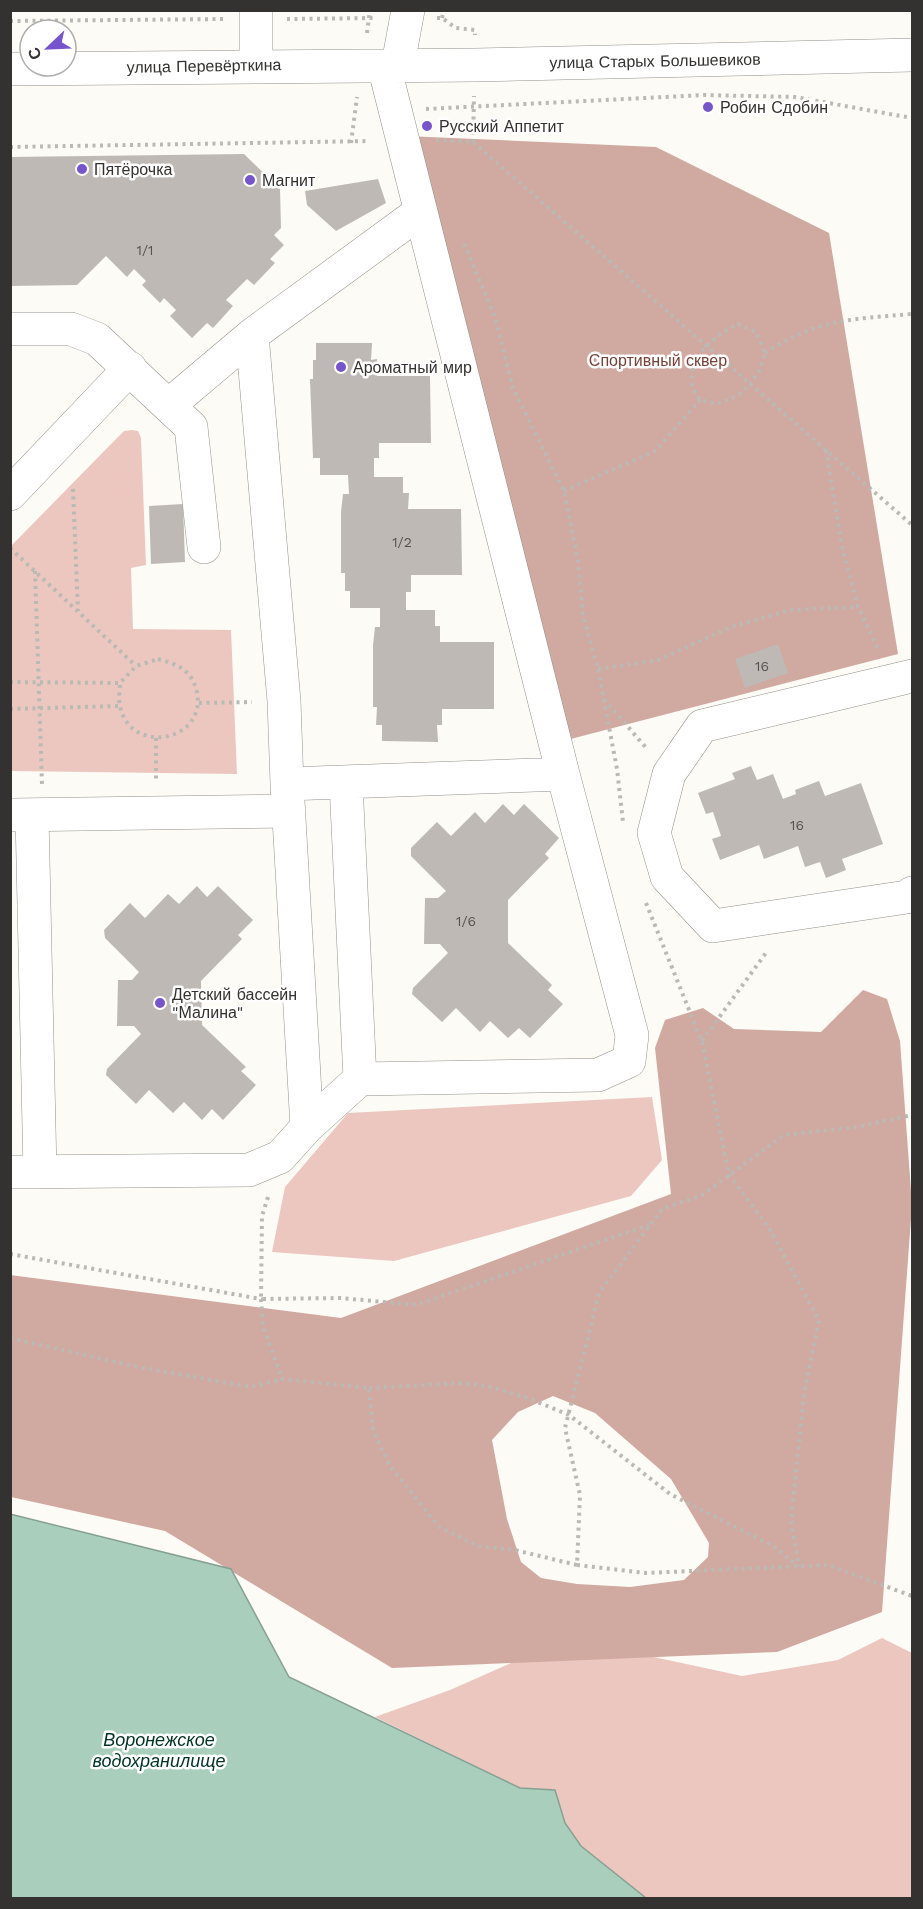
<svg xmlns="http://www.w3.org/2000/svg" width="923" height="1909" font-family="'Work Sans',sans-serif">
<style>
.green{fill:#ecc7c0}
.forest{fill:#d0a9a1;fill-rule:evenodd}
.water{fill:#a9cfbc;stroke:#86a092;stroke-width:1.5}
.building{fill:#beb9b5}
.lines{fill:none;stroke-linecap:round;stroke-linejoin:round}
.minor-casing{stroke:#92918b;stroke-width:34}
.path{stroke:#bab9b4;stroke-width:4;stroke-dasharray:3 4.5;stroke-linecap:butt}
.minor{stroke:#fff;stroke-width:33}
.poi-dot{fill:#7554ce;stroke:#fff;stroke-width:2}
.labels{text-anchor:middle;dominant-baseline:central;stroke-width:5;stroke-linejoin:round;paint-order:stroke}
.number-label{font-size:14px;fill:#565451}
.street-label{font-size:16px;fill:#333230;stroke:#fff}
.poi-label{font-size:16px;fill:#333230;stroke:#fff;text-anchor:start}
.park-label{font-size:16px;fill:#784138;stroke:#fff}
.water-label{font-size:18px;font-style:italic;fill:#003422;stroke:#fff}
</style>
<rect width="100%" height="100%" fill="#fcfbf5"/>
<path class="green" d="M132,430L138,431L141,438L146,565L131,568L133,629L231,630L237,774L11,771V546L117,438L124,431Z
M652,1097L662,1160L631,1196L394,1261L272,1252L285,1187L348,1113Z
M882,1638L912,1653V1898H646L581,1846L565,1823L555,1790L520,1788L375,1717L450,1690L543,1649L612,1648L742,1676L838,1660Z"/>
<path class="forest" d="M405,136L656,147L829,233L898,654L563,741Z
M863,990L887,999L900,1041L912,1205L882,1612L777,1652L392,1668L165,1531L11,1497L10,1275L341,1318L671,1194L655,1048L665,1020L703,1008L734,1029L821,1032ZM553,1396L595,1413L671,1479L709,1543L708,1557L684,1580L630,1587L577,1584L541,1578L521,1562L507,1519L492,1440L518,1412Z"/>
<path class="water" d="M10,1514L231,1569L289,1677L520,1788L555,1790L565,1823L581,1846L646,1898H11Z"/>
<path class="building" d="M244,154L280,189L281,228L274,235L284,245L270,259L275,263L254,285L247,279L226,300L233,306L213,328L207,323L192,338L170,316L176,310L164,298L160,303L142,285L146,281L134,269L127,277L106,256L77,285L10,286V157Z
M378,179L386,203L336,231L307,205L305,191Z
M316,343H372L371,360L377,359V376H430L431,443H379V458H374V477H403V493H409L408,509H461L462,575H411V592H406V610H435V626H440V642H494V709H442V725H437L438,742L382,741V725H376L377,707H373V645L375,627H380V608H350V591H345V573H341V512L343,494H349L348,475H320V458H313L310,379H313V360H316Z
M183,504L185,562L151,564L149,506Z
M778,644L788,673L745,688L735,659Z
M751,766L757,780L773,774L783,799L796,794L795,790L819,781L825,796L861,783L883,844L842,859L846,870L826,878L820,862L805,867L798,846L764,859L759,845L720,860L712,839L721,836L713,812L706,814L698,793L735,779L732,773Z
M503,804L514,815L524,804L559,838L545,854L549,858L508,900V943L552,985L548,990L563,1004L530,1038L519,1028L508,1038L490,1021L480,1032L456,1008L442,1022L412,994L413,988L448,953L440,944H424L425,898H438L446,891L411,856V848L437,822L451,836L475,812L485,823Z
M197,886L207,897L218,886L253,920L238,935L242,939L201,981L202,1025L246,1067L241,1071L256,1085L223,1120L212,1109L202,1120L184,1102L173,1113L149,1090L136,1104L106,1075L107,1069L141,1034L134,1026H117L118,980H132L139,972L105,938L104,930L130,903L145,918L168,894L179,904Z"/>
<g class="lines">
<defs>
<path id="minor" d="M398,64L408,10
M256,66V10
M10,69L475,65L912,55
M10,329H71L97,339L191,427L204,547
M252,335L284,701L287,784L563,774
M169,405L252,335L420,212
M10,494L130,368
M912,676L702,726L669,774L654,833L667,877L713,926L907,897L912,893
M346,783L360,1079
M287,784L307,1127
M12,815L289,811
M32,815L40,1172
M10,1172L249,1170L280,1157L307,1127L360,1079L598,1075L629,1061L632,1035L563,774L384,66"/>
</defs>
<use href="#minor" class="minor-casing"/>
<path class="path" d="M437,18H442L456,28L475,30V35
M442,18L444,10
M287,19L376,18
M10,21L226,19
M367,33L370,10
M426,109L704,95L795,97L912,118
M436,140L473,142L912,525
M473,142L474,96
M351,143L357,97
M10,147L370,141
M464,244L494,314L513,388L564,491L578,561L583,615L598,669L617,769L623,822
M738,324L756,332L765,353L759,371L750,384L737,396L717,404L700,400C697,395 692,389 692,383C688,355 718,334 738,324Z
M765,353C816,319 853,319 912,314
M826,450L842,546L858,607L879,651
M73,489L78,611
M564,491L655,451L700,400
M10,548L136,666
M35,571L42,784
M158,659C177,664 192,670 197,692C207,742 130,756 120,706C118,699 120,690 120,683L136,666Z
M598,669L658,660L731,627L790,610L858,607
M10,682L120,683
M604,699L648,750
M199,703L252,702
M10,709L120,706
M156,738V782
M646,903L702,1042L729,1175L769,1228L819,1320L804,1394L791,1521L799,1566
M702,1041L768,950
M268,1197L262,1216L261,1299L341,1298L416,1305L649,1225
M10,1254L261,1299L263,1326L282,1379L369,1388L373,1431L390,1466L439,1527L478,1546L515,1550L577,1565L580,1495L565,1428L599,1293L662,1209L702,1195L784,1135L857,1127L912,1115
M10,1338L138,1367L251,1387L282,1379
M369,1388L462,1383L487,1386L528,1398L569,1415L670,1494L773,1546L798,1566
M577,1565L646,1573L828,1565L912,1596"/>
<use href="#minor" class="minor"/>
</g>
<g class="poi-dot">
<circle cx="708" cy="107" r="6"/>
<circle cx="427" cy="126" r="6"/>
<circle cx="82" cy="169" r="6"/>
<circle cx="250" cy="180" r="6"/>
<circle cx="341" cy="367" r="6"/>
<circle cx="160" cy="1003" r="6"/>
</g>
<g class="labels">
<g class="number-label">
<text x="145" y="250">1/1</text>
<text x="402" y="542">1/2</text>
<text x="762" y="666">16</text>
<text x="797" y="825">16</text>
<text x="466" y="921">1/6</text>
</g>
<g class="street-label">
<text transform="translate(655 61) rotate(-1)">улица Старых Большевиков</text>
<text transform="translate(204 66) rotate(-1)">улица Перевёрткина</text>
</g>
<g class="poi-label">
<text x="720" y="107">Робин Сдобин</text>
<text x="439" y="126">Русский Аппетит</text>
<text x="94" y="169">Пятёрочка</text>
<text x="262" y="180">Магнит</text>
<text x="353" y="367">Ароматный мир</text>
<text x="172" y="994">Детский бассейн<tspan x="172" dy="18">"Малина"</tspan></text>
</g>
<g class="park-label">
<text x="658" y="360">Спортивный сквер</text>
</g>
<g class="water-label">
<text x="159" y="1739">Воронежское<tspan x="159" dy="21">водохранилище</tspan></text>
</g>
</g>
<rect width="923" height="1909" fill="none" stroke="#333230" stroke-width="24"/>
<g transform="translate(48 48) rotate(247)"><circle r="28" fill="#ffffff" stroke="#adadac" stroke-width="1.5"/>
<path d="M0-4.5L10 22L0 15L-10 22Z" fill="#7554ce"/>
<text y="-9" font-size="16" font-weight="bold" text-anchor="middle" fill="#333230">С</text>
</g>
</svg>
